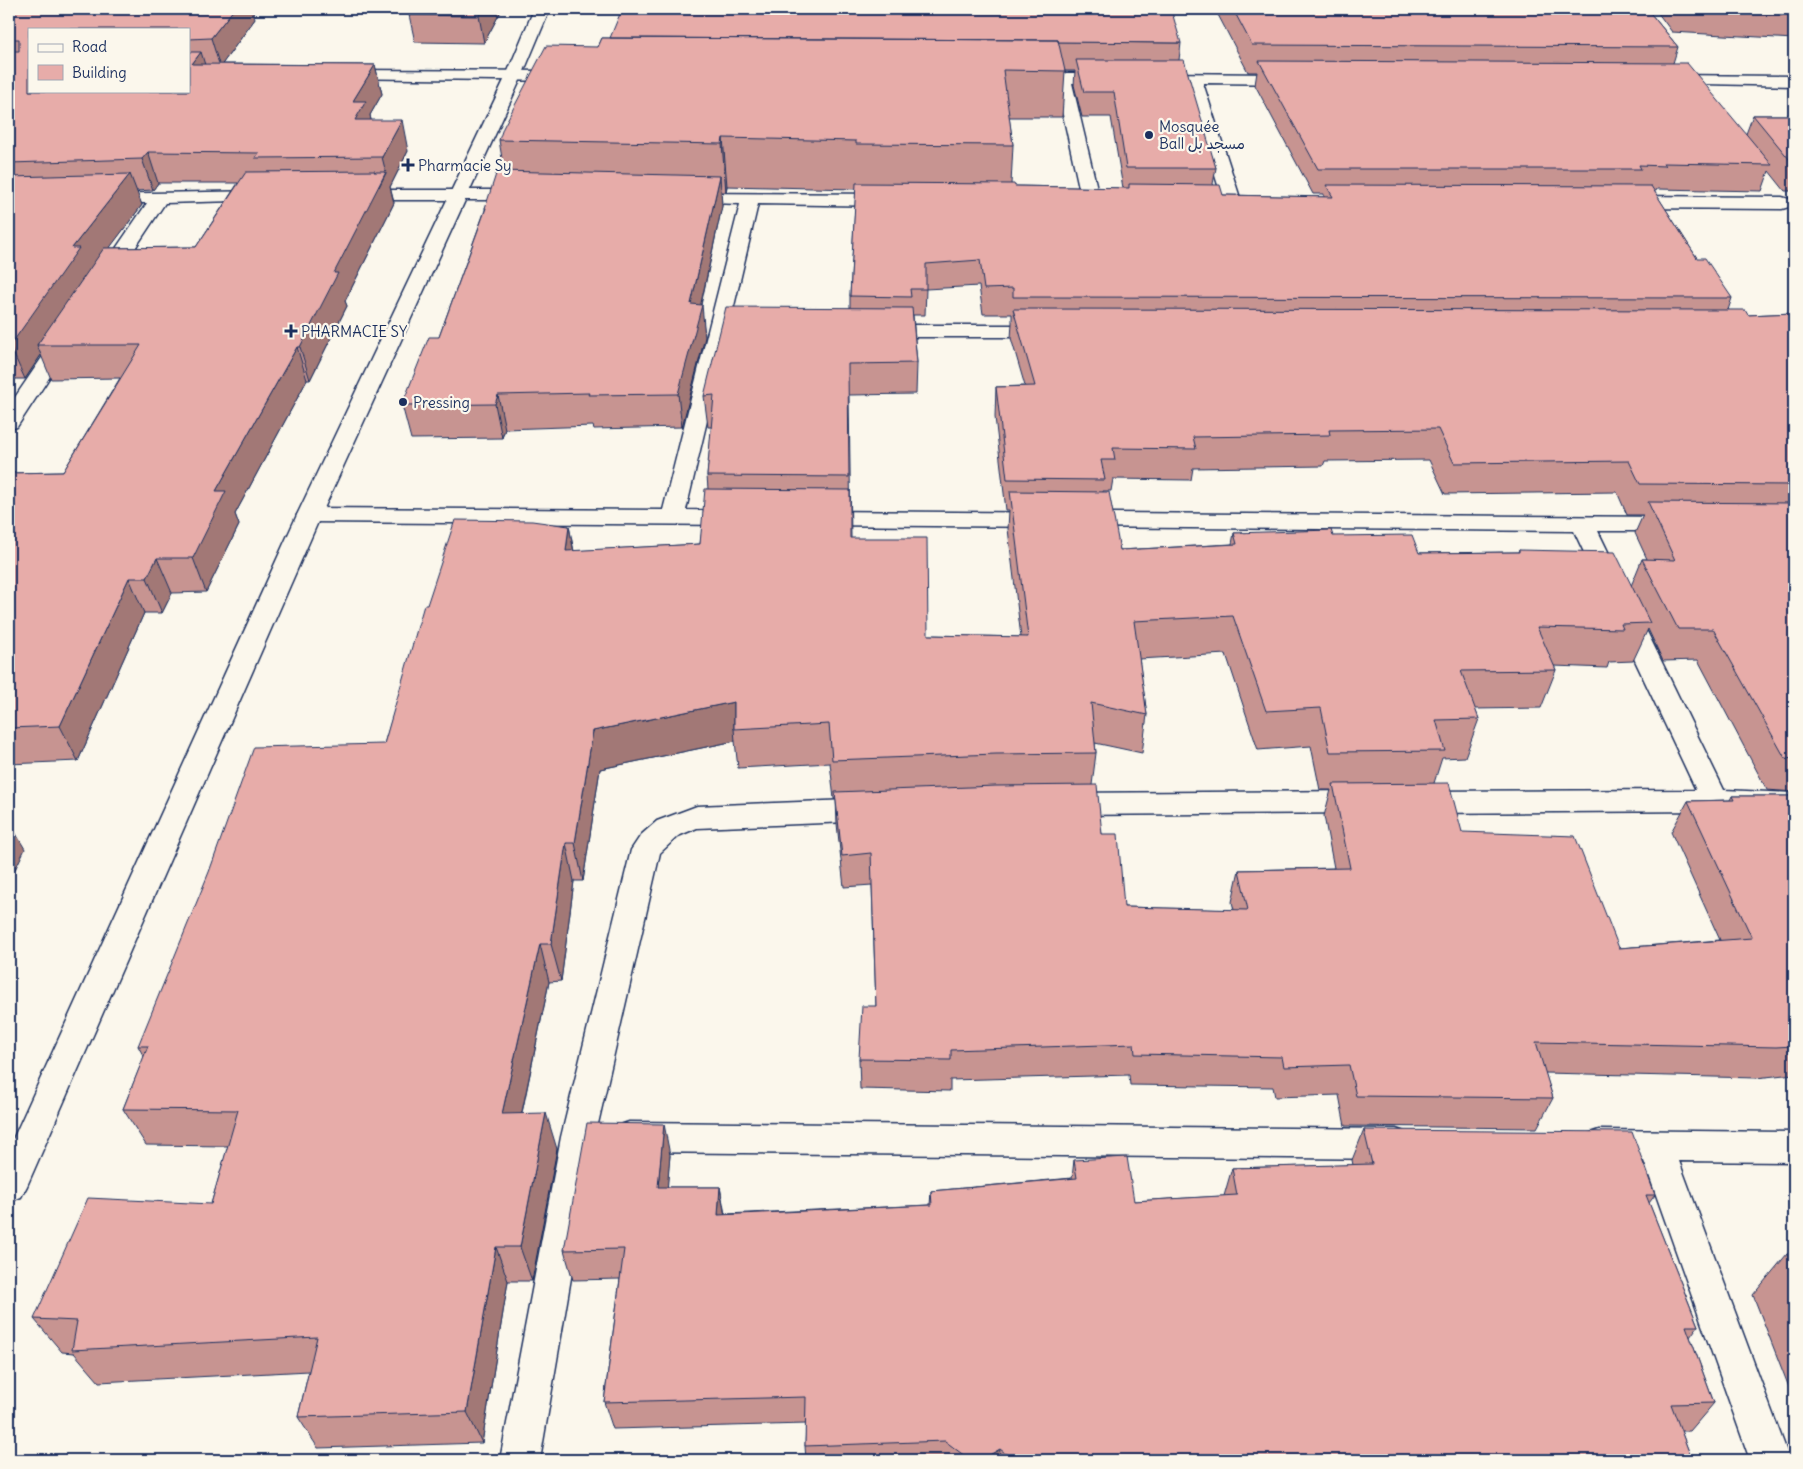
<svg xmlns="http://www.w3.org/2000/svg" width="1803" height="1469" font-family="Delius,'Playpen Sans Arabic',sans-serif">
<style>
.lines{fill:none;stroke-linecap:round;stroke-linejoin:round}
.minor-casing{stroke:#1b2f5e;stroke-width:3}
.tertiary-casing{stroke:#1b2f5e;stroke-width:3}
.minor{fill:#fbf7ec;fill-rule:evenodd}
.tertiary{fill:#fbf7ec;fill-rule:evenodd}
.wall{fill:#c79491;stroke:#1b2f5e;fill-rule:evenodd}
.shaded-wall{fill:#a27876;stroke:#1b2f5e}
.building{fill:#e7aca9;stroke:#1b2f5e}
.poi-dot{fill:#1b2f5e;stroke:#fbf7ec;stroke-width:2}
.labels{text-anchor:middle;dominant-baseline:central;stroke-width:4.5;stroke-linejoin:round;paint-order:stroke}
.far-poi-label{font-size:15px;fill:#1b2f5e;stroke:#fbf7ec;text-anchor:start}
</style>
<rect width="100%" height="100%" fill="#fbf7ec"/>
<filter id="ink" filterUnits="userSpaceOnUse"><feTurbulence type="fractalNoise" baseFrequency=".02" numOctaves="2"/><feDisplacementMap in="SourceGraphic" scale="10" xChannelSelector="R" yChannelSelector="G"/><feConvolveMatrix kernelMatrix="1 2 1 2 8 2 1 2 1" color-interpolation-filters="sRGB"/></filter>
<g filter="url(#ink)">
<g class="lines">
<defs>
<path id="minor" d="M341,70L568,71L574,73L576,76L574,79L568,81L335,78L333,75L335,72Z
M1028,73H1113L1119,75L1121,78L1119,81L1113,83H1072L1100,201L1097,205L1091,207L1085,205L1082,201L1056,83L1022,81L1020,78L1022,75Z
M1153,73L1293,74L1299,76L1301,79L1299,82L1293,84L1203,83L1241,201L1238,205L1232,207L1226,205L1223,201L1186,83L1147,81L1145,78L1147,75Z
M1663,75L1794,76V86L1657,83L1655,80L1657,77Z
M355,190H527L533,191L536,195L533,199L527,200H355L349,199L346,195L349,191Z
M267,191L273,192L276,196L273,200L165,203L112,283L105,285L98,283L95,279L147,203H103L97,202L94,198L97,194Z
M685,193L892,194L898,196L901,200L898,204L892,206L758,204L686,510L740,511L748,513L752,518L748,523L740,525L309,522L301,520L297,515L301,510L309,508L663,510L740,204L679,202L676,198L679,194Z
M1625,196L1782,197L1789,199L1791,203L1789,207L1782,209L1625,208L1619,206L1616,202L1619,198Z
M877,325H1049L1056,327L1059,331L1056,335L1049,337H877L870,335L867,331L870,327Z
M67,329L74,331L77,335L17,427L9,429V406L60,331Z
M813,511L1675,517L1683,519L1687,524L1683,529L1675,531H1598L1724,790L1794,793V815L1715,811L1417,813L1407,809L1403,802L1407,795L1417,791L1696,790L1574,531L813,525L805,523L801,518L805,513Z
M1364,791L1374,795L1378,802L1374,809L1364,813L1062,815L1052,811L1048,804L1052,797L1062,793Z
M874,799L884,802L888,810L884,818L874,821L697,828L678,836L660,853L595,1137L540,1460H500L561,1137L631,850L641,835L657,821L697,806Z
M629,1122L1396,1129L1408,1133L1413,1144L1408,1155L1396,1159L629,1152L617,1148L612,1137L617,1126Z
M1599,1130L1794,1132V1162L1679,1161L1790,1460H1750L1644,1161L1599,1160L1587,1156L1582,1145L1587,1134Z"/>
<path id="tertiary" d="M534,9H550L522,76L321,515L27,1186L21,1197L9,1202V1148L297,515L506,76Z"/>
</defs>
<use href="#minor" class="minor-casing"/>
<use href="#tertiary" class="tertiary-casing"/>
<use href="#minor" class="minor"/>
<use href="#tertiary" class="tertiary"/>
</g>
<path class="wall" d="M9,9L255,19L222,64L375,65L382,94L370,115L371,120L408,151L390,187L394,203L345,301L347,306L310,380H307L235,514L239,525L206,592L172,593L162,613H144L78,761L9,764V473L63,472L120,378L51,379L41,355L25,379H15L9,388ZM189,29V91H29ZM158,183H238L196,247L109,248L142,205L136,191L153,190Z
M502,9L484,43L415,42L409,15Z
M1215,9H1647L1678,47L1673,63L1746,134L1753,115H1794V191H1785L1769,171L1762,191L1657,189L1656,191H1654L1697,258L1732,298L1728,310L1748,315L1794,313V792L1767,790L1698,660L1663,661L1648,629L1633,661L1609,662L1607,668L1554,666L1556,670L1541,708L1475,709L1479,719L1465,757L1442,758L1434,783L1462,832L1619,948L1720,940L1671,832L1688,801L1730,800L1732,796H1793L1794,794V1074L1756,1078L1545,1073L1553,1098L1537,1128L1345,1126L1339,1095L1275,1097L1273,1087L1130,1085L1129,1075L950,1080V1091L860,1089L859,1059L876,1006L872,885L844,887L837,824L836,799H834L830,763L738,768L735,741L600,769L583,881H574L561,981L549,982L522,1113L557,1149L532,1281H508L482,1443L318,1448L298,1417L309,1371L99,1382L74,1353L62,1352L34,1319L211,1204L228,1146L146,1145L123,1109L144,1057L138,1046L384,744L427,605L569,526L574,551L700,544L708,489L707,476L712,427H708L704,396L850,308V296L856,189L727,186L726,192H721L722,206L701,305L705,337L682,427L594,429L593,426L505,429L502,438L411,439L402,405L439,337L485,210V208L504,171L499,140L598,47L602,38L1181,43L1179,60L1216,168L1213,184L1223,195L1324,197V194H1313L1255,85L1257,72H1248ZM1065,71H1075L1074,85L1082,117H1111L1123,188L1015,186L1011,184L1013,145L1009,117H1062ZM979,286L983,314H1012V323L1011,338L1025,386L996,387L995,417L1006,510H1009L1008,529L1021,637L928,635L851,538L849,395L916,394L917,363L913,315H925L926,289ZM1429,460L1445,494L1617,492L1627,515H1643L1635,533L1647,559H1642L1631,586L1519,550L1518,552L1419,553L1333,536L1234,533L1232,544L1120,550L1103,492V491H1111L1113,479L1191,480L1193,468L1323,466L1325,461ZM1226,654L1258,750L1311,746L1320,790H1331L1324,816L1334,868L1239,870L1232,902L1234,910L1124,907L1102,834L1092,785L1096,753L1095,743L1142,753L1147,715L1139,659Z
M1655,9H1794V39L1672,32Z
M1364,1130L1655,1195L1649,1203L1698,1326L1690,1337L1714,1403L1690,1431H1681L1692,1460H806L805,1446L806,1424L613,1429L604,1402L620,1279L573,1280L564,1250L670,1155L667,1187H720L725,1214L930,1205L931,1191L1072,1178L1074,1160L1134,1201L1224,1196L1232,1168L1353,1165L1352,1160Z
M1787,1254H1794V1400L1753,1295Z"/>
<path class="shaded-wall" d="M234,9H252L255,19L220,67L211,38Z
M483,9H502L484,43L479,16Z
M201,52L210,81L192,64Z
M375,65L382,94L370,115L373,131L355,120L353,101Z
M402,120L408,151L390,187L394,203L345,301L347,306L310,380L300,347L334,273L374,172L375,171L379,187L386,173L382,157Z
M723,138L727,186L726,192L722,144Z
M148,152L158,183L153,190L142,159Z
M130,174L142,205L90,274L37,345L41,355L25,379L10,346L72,248Z
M720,176L722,206L698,317L702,305L705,337L682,427L678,394L691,304Z
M297,347L307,380L235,514L239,525L206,592L193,558L216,491Z
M9,365L15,379L9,388Z
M498,395L505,429L502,438L495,404Z
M569,526L576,564L566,551Z
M157,558L172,593L162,613L147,578Z
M129,578L144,613L78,761L60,726Z
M734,702V729L735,741L600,769L583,881L575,843L593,731Z
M9,822L25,849L9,882Z
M566,843L574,881L561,981L551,944Z
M540,944L549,982L514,1150L502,1114Z
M546,1113L557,1149L532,1281L520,1247Z
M664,1124L670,1155L665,1217L658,1187Z
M720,1187L725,1217L718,1215Z
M496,1247L508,1281L482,1443L467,1412Z
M1000,1449L999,1460H981Z"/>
<path class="building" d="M9,9H234L211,38L189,39V29H29V91H189V52H201L192,64L375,65L353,101H366L355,120H402L382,157L255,158L259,153L148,152L142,159L9,163V51H19V39H9Z
M413,9H483L479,16L409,15Z
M622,9H1171L1181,43L1058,42V40L610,38Z
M1233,9H1647L1678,47L1252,45Z
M1680,9H1794V15Z
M602,38L1058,40L1065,71L1003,70L1013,145L856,144V141L723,138L722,144L499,140L503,128L546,46L598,47Z
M1076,60H1184L1216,168H1126L1114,92H1084Z
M1259,61L1687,63L1772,165L1663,163L1665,166L1639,165L1641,169H1318Z
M1753,115H1794V165Z
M375,171L374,172H386L334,273H338L300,347H297L216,491H226L193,558H157L147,578H129L60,726L9,728V473L63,472L141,345H37L104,248L196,247L246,172Z
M497,171L720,176L691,304L702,305L678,394L588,395L589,393L498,395L495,404L402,405L429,337H439L486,208H485Z
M130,174L72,248H79L10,346H9V177Z
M856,183L1014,184L1015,186L1129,188V184L1220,185L1223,195L1333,197L1326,185L1651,186L1697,258H1705L1732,298L1013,297V288L984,289L980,260L926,264V289H910L911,297L850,296Z
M726,307L912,308L917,363L848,364L849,477L707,476L714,395L704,396Z
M1013,309L1745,310L1748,315L1794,313V485L1640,484L1629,461L1454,463L1438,429L1329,430L1330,435L1193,437L1196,449L1113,448L1115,460H1101L1105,480L1007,479L996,387L1035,386Z
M705,489L850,490V538H927L928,635L1028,637L1010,491L1109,492L1120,550L1237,544L1234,533L1331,530L1333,536L1412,535L1419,553L1519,552V550L1615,552L1650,623L1621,624L1623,629L1537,627L1556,670L1461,671L1479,719L1436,720L1445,751L1330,752L1321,708L1266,711L1233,616L1134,621L1147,715L1091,703L1096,753L996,754L832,760L829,724L734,729V702L593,731L575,843H566L551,944H540L502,1114L546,1113L520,1247H496L467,1412L298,1417L317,1337L72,1350L77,1321L34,1319L88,1198L211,1204L238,1110L123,1109L148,1046H138L209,872L254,747L384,744L424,605H427L455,520L532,521L569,526L566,551L700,544Z
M1648,502L1794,503V759L1785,758L1713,629H1678L1642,559L1675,560Z
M1449,783L1462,832L1575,836L1619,948L1752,938L1688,801L1734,800L1732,796H1794V1046L1776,1047L1536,1042L1553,1098L1356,1096L1349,1065L1284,1067L1282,1057L1135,1054L1134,1044L951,1050V1060L859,1059L862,1006H876L871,853L842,856L835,792L996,786L1097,785L1102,834H1118L1124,907L1248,910L1239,870L1350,868L1333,784Z
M587,1123L664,1124L658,1187H720L718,1215L932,1205L931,1191L1077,1178L1074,1160L1127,1157L1134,1201L1237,1195L1232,1168L1372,1164L1364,1130L1632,1132L1655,1195H1646L1698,1326H1686L1714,1403L1671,1404L1692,1460H1112L1111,1458L1014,1460L1000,1449L981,1460H970L945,1441L805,1446L806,1397L604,1402L624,1249L564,1250Z
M1787,1254H1794V1271Z"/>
</g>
<g class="poi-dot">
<circle cx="1149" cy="135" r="5"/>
<path d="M405.5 157.5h5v5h5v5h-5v5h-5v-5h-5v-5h5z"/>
<path d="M288.5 323.5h5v5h5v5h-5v5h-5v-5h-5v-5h5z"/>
<circle cx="403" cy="402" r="5"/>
</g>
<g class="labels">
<g class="far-poi-label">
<text x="1159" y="126">Mosquée<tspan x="1159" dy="17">Ball مسجد بل</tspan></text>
<text x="418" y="165">Pharmacie Sy</text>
<text x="301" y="331">PHARMACIE SY</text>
<text x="413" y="402">Pressing</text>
</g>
</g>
<rect width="1803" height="1469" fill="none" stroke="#fbf7ec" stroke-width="30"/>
<rect x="15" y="15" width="1773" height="1439" fill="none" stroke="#1b2f5e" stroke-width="2" filter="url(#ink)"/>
<rect x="28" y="28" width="162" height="65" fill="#fbf7ec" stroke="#a1a7b3"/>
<rect x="38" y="44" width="25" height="8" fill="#fbf7ec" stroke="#a1a7b3"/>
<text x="72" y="52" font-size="15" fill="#1b2f5e">Road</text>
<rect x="38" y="65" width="25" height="15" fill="#e7aca9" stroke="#a1a7b3"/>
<text x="72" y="78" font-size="15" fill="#1b2f5e">Building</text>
</svg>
